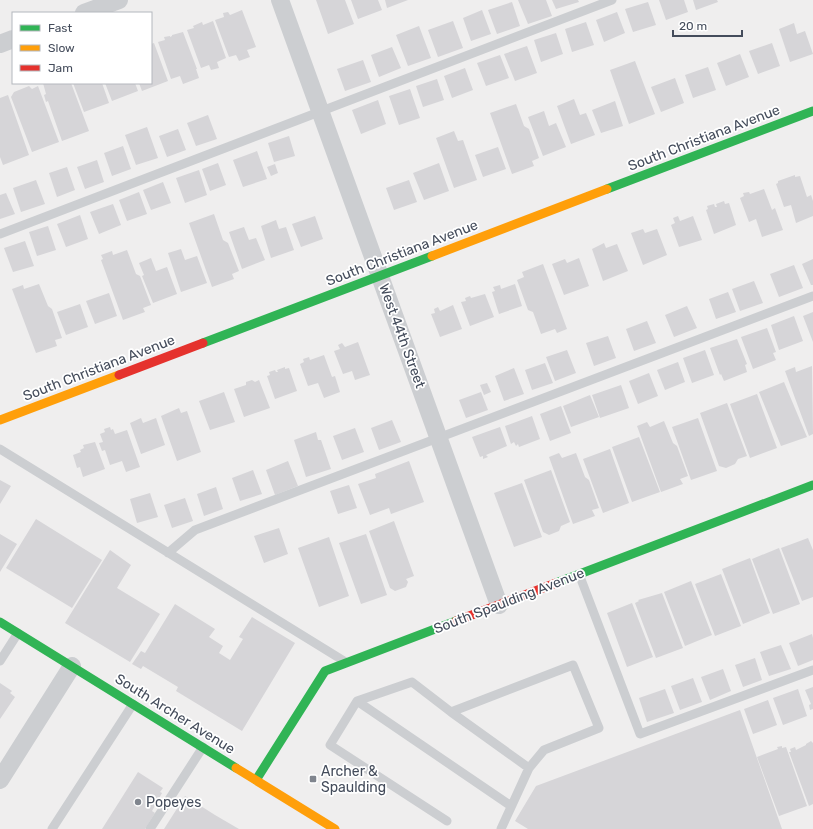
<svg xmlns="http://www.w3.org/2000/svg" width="813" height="829" font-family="Rubik,sans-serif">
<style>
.building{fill:#d6d5d8}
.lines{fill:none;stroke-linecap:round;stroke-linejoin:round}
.lane{stroke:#ccced1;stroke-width:9}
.street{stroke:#ccced1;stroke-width:18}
.fast{stroke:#30b455;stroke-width:9}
.slow{stroke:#ff9f0a;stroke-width:9}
.jam{stroke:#e5322d;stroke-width:9}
.poi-dot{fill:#80858e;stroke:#fff;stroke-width:1.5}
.labels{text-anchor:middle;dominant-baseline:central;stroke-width:3.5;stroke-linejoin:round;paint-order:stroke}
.street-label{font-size:14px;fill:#444c5b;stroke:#fff}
.poi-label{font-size:14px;fill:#444c5b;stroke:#fff;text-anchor:start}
</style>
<rect width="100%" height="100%" fill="#efeeee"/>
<path class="building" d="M316,0H345L354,24L328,34Z
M351,0H378L382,10L358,19Z
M385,0H408L387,8Z
M518,0H546L552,16L528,24Z
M552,0H578L579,2L556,9Z
M659,0H684L688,12L666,20Z
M693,0H717L718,2L696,10Z
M512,2L520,26L497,34L488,10Z
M648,2L656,25L633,32L625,9Z
M242,10L256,47L247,50L250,57L239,61L236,55L229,57L215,20L224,17L223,13L228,12L230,15Z
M482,10L491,34L471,41L463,18Z
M617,12L625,33L604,42L596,20Z
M213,21L226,58L217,62L219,68L211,70L209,65L201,68L187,30L194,28L193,26L202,22L203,25Z
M453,21L463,48L438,57L428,30Z
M586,22L594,45L572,52L565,29Z
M794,23L797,34L805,31L813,54L790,62L779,29Z
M419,26L431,58L408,66L396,35Z
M183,32L197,69H196L199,78L183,84L180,76L171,79L158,42L165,40L164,37L170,36V37L172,36V35Z
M556,33L563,54L541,62L534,40Z
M154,43L168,81L142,91L139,83H151V44Z
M772,43L780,66L758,74L749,51Z
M527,46L537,73L515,81L504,54Z
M392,47L401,68L379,77L371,55Z
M740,54L749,77L726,86L717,63Z
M500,55L509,78L486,86L477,63Z
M363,60L371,82L345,91L337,69Z
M635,61L655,114L629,124L610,70Z
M708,67L716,90L693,98L685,75Z
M465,68L473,90L452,98L444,76Z
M675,78L684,103L661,112L651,87Z
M437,79L444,100L423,107L416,86Z
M43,83H71L89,131L62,141L48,101L46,102L44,95L46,94Z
M73,83H102L109,103L84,112Z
M105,83H135L138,91L112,101Z
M29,86L32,89L38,86L59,142L32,152L11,97L14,92Z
M410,89L420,118L399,125L389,96Z
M8,95L29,155L3,165L0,157V98Z
M574,99L580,115L586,113L595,135L571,144L557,106Z
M378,100L386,124L361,134L352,110Z
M615,101L623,126L601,133L592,110Z
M516,104L524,126L529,129L539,158L532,161L534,166L512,174L490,113Z
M544,111L549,126L556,123L566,147L543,156L528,117Z
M208,115L217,139L196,146L187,123Z
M147,127L158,158L136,165L125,135Z
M178,129L186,150L167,157L159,136Z
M454,131L458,141L463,140L477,180L454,188L436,138Z
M289,136L295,156L274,162L268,143Z
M123,146L131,169L112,176L104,153Z
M498,147L506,169L483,177L475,155Z
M257,151L267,179L243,187L233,160Z
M97,160L104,182L85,189L77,167Z
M218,163L226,185L210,191L202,169Z
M439,163L449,191L424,200L413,173Z
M275,164L278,173L271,176L267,167Z
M67,167L75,190L57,197L49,173Z
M199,170L207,195L185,203L176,178Z
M795,175V177L800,176L807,197L811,195L813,201V216L796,223L791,205L784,207L776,184L778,183V181Z
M36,180L45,204L21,212L13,188Z
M409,180L417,202L394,210L386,188Z
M163,182L171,203L151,210L143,190Z
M764,189L772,210L775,208L783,230L762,237L756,219L749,222L740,198L744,196L743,193L749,192L750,194Z
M139,192L147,214L127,221L119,200Z
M6,193L15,214L0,219V195Z
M724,201L725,204L729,203L736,225L714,234L706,210L708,209L707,206L714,204L715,207H717L716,204Z
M113,204L121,225L99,234L90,212Z
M214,214L223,240L228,243L239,271L232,274L234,279L212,287L189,223Z
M80,215L88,239L66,247L57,224Z
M315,216L323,239L301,247L292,224Z
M678,216L680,221L693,216L702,240L679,247L671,225L675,223L673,218Z
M276,220L279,229L286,227L294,250L271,258L261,226Z
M48,226L56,250L37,256L29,232Z
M244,227L249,240L256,238L265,260L242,269L229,232Z
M643,229L645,233L657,229L667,255L643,265L631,233Z
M25,241L34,266L13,272L4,248Z
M604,243L606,248L617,244L628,271L603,281L592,249Z
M181,249L185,260L197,256L207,283L181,292L168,253Z
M127,250L136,274L140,276L151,305L143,308L145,312L123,320L101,260L103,259L101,255L112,251L113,255Z
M151,258L156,271L167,267L177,294L153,303L142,276L144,275L139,263Z
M579,258L589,286L564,295L552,264L565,259L567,263Z
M813,259V285H811L802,264Z
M543,264L567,329L557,333L555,329L541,334L533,312L528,310L517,280L524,277L522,272Z
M794,265L803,288L779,297L770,274Z
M754,281L763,303L740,311L732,289Z
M39,284L48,306L52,309L62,338L55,340L57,346L36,353L12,289L23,285L24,289Z
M515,284L522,306L499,314L492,292L495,291L493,287L500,285L501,289Z
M728,292L736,312L716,319L709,299Z
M109,293L117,316L95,324L86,301Z
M485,294L494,317L470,326L461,302L466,301L465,298L470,296L471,298Z
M80,304L88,327L66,335L57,312Z
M453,305L462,329L440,337L431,314L435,313L434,309L438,307L440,311Z
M687,306L697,328L674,337L665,315Z
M813,312V342L803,316Z
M794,316L803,341L779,350L771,325Z
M647,321L656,343L634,351L626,329Z
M767,328L776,352L773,353L776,360L753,369L741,337Z
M608,336L616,358L594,366L586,343Z
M737,339L747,364L745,365L747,372L724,381L721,374L720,375L710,348Z
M358,342L370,375L355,380L352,371L343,374L334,351L340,349L338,345L342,343L345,347Z
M567,350L576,373L555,381L546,357Z
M705,350L714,375L692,383L683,358Z
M324,355L332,377L335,376L340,392L324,398L318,383L308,386L300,364L304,362L303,359L309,357L310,360Z
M678,362L685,382L665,390L657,370Z
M545,363L553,383L532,390L525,370Z
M812,366L813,434L809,436L785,371L795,367L796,372Z
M285,367V369L289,368L297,391L275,399L267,376L270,375L269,372L275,370L276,372H278L277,370Z
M514,368L524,394L504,401L495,376Z
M649,373L658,396L638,404L629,381Z
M252,380L255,382L259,380L270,408L244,417L234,389L246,385V382Z
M784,382L807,437L781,446L759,392Z
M487,383L491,392L484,395L480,385Z
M621,385L629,408L600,418L592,395Z
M224,392L235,422L210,430L199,401Z
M481,392L488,410L466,418L459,400Z
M757,394L777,448L750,458L730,404Z
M590,395L599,417L571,427L563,406Z
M727,403L747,456L738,459L735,464L726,468L719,466L700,413Z
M561,406L571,433L550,441L540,414Z
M179,408L181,413L187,411L201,452L177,461L161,416Z
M532,416L540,439L519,447L518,444L516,446L514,442L511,444L505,426Z
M141,418L143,423L156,418L165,445L141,454L130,423Z
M698,418L717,471L691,480L672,427Z
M392,420L401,442L379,450L371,428Z
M664,421L673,443L677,446L688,476L680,479L683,484L661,492L637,426L647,422L650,427Z
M110,427L111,430L113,429L115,434L127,430L140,467L126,472L122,461L110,465L105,450L102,451L99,443L103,442L100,434L105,432L104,429Z
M500,427L507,446L486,455L488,457L483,459V456L480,457L472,437Z
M355,428L364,452L342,460L333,436Z
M316,432L318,440H321L331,469L306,477L294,440Z
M639,437L660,492L632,502L612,447Z
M95,442L105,469L83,477L80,467L77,468L73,455L81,452L80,450L84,448L83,445Z
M610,449L629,503L603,513L583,459Z
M559,453L562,458L576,453L585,477L589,480L599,508L592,510L595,516L573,524L549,457Z
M288,461L298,486L275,495L266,470Z
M409,461L424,502L391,514L389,508L370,515L358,484L376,478L375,474Z
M253,470L262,494L240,501L232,478Z
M551,470L570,522L561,526L559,531L549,535L543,532L524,480Z
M0,480L11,486L0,504Z
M522,483L542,537L514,547L494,493Z
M349,485L357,508L338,514L330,491Z
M216,487L223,509L204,516L197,494Z
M150,493L158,517L137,523L130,499Z
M185,498L193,521L172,528L164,505Z
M36,519L102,560L72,608L6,568Z
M394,521L414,576L406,579L408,582L406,587L395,591L390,588L369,531Z
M279,528L288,554L264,563L254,536Z
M0,534L17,544L0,572Z
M366,534L387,595L361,604L339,543Z
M329,537L349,596L319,607L298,548Z
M808,538L813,550V597L802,601L781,548Z
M779,548L800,604L773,614L752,559Z
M110,550L131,565L117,588L160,614L130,662L65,623Z
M750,558L770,613L743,624L722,569Z
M721,574L741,626L715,636L695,584Z
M691,581L712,635L685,646L664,592Z
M662,593L683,648L656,658L635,603L639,601L638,600Z
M632,603L653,657L627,667L607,613Z
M175,604L215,629L209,637L223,646L219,653L230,660L243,639L239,637L252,617L295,643L242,731L176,691L178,687L143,666L141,669L132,664L141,651L145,653Z
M812,634L813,638V660L798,666L789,643Z
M781,645L791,669L769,676L760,652Z
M755,658L762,680L743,687L735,665Z
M723,669L731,691L710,700L701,677Z
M693,678L702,702L680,710L671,686Z
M0,683L12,691L10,693L15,697L0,719Z
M813,687V709L810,710L809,705L811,704L805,690Z
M665,689L674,713L647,722L639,698Z
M798,689L807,716L783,725L773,698Z
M768,700L777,725L753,734L744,709Z
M740,710L782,829H528L515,821L536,786Z
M811,741L813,743V804L809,806L789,752H791L790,749L795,747L796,750L806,745V744Z
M782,746V748L786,747L807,806L779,816L757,757L778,749L777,747Z
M138,772L163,788L160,792L162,793L152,811L155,813L145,829H102Z
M185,796L215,815L239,829H164Z"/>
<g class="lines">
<path class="lane" d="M0,234L612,0
M0,449L344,661
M168,553L195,530L813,296
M579,574L640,734L813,670
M0,661L18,633
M357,701L511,806
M451,712L573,665L599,728L544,750L529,768L501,829
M447,821L330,745L357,701L412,682L451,712L529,768
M52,829L133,704
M150,829L203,747"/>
<path class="street" d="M280,0L499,605
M84,13L119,0
M0,44L13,39
M0,780L72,666"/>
<path class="fast" d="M607,189L813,111
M203,343L432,256
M556,583L813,485
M0,622L236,768
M256,780L325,671L456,621"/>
<path class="slow" d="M432,256L607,189
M0,420L119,375
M236,768L335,829"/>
<path class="jam" d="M119,375L203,343
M456,621L556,583"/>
</g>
<g class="poi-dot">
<rect x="309" y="775" width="8" height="8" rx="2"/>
<circle cx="138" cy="802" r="4"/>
</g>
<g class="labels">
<g class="street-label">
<text transform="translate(704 138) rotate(-21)">South Christiana Avenue</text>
<text transform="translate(402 253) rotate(-21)">South Christiana Avenue</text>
<text transform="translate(402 336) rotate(70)">West 44th Street</text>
<text transform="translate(99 368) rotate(-21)">South Christiana Avenue</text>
<text transform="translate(509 601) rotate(-21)">South Spaulding Avenue</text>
<text transform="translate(175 714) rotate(32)">South Archer Avenue</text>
</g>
<g class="poi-label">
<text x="321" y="771">Archer &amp;<tspan x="321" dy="16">Spaulding</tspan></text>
<text x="146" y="802">Popeyes</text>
</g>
</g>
<rect x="12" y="12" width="140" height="72" fill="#ffffff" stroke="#b4b7bd"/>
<rect x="20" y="25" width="20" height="6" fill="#30b455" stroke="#b4b7bd"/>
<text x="48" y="32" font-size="12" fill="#444c5b">Fast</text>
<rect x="20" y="45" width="20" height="6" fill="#ff9f0a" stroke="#b4b7bd"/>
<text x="48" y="52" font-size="12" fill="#444c5b">Slow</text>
<rect x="20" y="65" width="20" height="6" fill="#e5322d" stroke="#b4b7bd"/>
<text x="48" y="72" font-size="12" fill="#444c5b">Jam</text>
<path d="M673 30v6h69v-6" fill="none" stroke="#444c5b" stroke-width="2"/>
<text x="679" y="30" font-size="12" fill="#444c5b" stroke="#ffffff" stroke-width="3" paint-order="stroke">20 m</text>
</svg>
